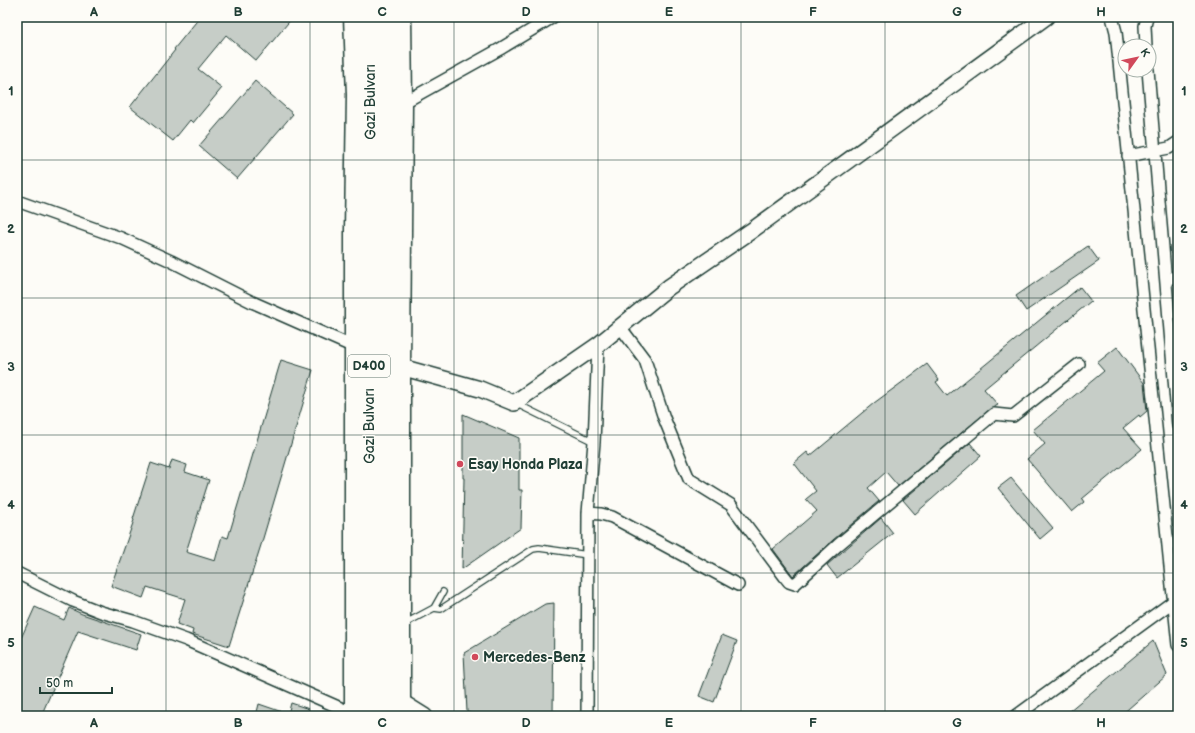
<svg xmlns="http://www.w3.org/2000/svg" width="1195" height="733" font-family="'Balsamiq Sans',sans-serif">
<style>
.building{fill:#c6cdc7;stroke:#1f3d34}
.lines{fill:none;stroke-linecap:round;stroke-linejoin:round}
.service-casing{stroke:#1f3d34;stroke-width:8}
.minor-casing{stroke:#1f3d34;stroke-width:14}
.tertiary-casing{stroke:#1f3d34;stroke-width:17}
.secondary-casing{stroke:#1f3d34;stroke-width:18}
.trunk-casing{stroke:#1f3d34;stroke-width:21}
.service{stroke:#fdfcf7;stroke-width:5.5}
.minor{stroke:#fdfcf7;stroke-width:11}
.tertiary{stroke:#fdfcf7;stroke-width:14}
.secondary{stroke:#fdfcf7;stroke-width:15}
.trunk{stroke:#fdfcf7;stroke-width:18}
.grid{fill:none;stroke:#1f3d34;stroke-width:1;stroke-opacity:0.55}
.poi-dot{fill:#d1495b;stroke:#fdfcf7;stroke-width:1.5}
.labels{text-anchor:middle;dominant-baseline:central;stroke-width:3;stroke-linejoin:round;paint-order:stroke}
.shield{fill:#fdfcf7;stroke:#62766e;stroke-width:1}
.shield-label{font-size:13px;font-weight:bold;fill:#1f3d34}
.street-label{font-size:14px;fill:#1f3d34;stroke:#fdfcf7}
.poi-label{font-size:14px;font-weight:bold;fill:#1f3d34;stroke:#fdfcf7;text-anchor:start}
.neatline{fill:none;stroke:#1f3d34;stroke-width:1.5}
.grid-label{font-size:13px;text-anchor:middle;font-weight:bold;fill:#1f3d34}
</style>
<rect width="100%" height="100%" fill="#fdfcf7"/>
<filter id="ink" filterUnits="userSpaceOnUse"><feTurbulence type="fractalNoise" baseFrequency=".025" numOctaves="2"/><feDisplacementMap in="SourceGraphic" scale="8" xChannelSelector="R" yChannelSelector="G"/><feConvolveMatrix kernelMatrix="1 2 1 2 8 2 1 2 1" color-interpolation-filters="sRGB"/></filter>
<g filter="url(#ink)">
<path class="building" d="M200,17H293L256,61L226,35L198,69L222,88L193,123L190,120L173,141L130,107L175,50L174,49Z
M255,81L293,114L237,179L199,146Z
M1088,246L1099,261L1026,311L1016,296Z
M1080,287L1091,301L984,389L998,405L990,409L898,486L886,472L868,488L879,501L833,540L793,576L773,549L817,511L806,499L816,491L794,463L807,452L810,456L874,403L927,364L939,380L936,382L947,396Z
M1117,347L1144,383L1147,411L1140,417L1139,415L1123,428L1142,449L1082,499L1084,502L1072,512L1027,459L1045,444L1033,430L1104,371L1097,363Z
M281,360L313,370L261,545L229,646L192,634L193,630L177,624L185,599L147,587L143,598L111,586L134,520L133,519L151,463L169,469L172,460L187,465L185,472L209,480L186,552L215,561L222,536L228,538Z
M463,414L519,438V490H522L521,528L462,569L464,478H463Z
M970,443L981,456L915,514L903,500Z
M1011,478L1053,528L1040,539L998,488Z
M881,518L893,533L837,578L827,565Z
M554,603L553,716H477L467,712L464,653L545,604Z
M35,607L64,620L69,608L82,614L141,634L136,650L78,631L41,716H17V647Z
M722,635L737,641L714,702L699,696Z
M1153,641L1167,675L1120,716H1063Z
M291,703L309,709L306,716H256L259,704L288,714Z"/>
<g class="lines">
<defs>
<path id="service" d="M517,404L594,442
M434,608L441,609L533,549L539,548L588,555
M404,624L434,608L443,592"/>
<path id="minor" d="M1112,17L1116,32L1178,645
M1146,46L1145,26L1147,17
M1148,70L1178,426
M403,103L500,49L553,17
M1128,156L1169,148L1178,142
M17,201L121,238L171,261L252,302L354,347L359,348
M1166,279L1178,277
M621,328L645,360L664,418L689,479L731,505L785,577L789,582L795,584L838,545L994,414L1013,416L1079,364
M588,513L601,514L612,517L738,585
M17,573L73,601L101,612L133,621L186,640L354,714
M587,716L588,513L594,442L598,345
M1016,716L1174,601"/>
<path id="tertiary" d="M401,701L425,716"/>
<path id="secondary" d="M401,367L480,389L514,403L598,345L669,287L751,231L1046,17"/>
<path id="trunk" d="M353,17L356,95L354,230V716
M367,716L370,261V17
M384,716L387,261V17
M401,716V367L403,103L402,17"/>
</defs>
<use href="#service" class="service-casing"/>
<use href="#minor" class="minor-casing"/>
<use href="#tertiary" class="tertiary-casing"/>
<use href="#secondary" class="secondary-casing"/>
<use href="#trunk" class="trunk-casing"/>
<use href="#service" class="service"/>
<use href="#minor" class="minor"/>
<use href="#tertiary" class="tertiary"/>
<use href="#secondary" class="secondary"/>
<use href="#trunk" class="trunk"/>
</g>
</g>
<path class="grid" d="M166,17V716M310,17V716M454,17V716M598,17V716M741,17V716M885,17V716M1029,17V716M17,160H1178M17,298H1178M17,435H1178M17,573H1178"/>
<g class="poi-dot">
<circle cx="460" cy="464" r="4"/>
<circle cx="475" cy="657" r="4"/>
</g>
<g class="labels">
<rect class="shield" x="348" y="355" width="42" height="22" rx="3"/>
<g class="shield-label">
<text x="369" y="366">D400</text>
</g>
<g class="street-label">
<text transform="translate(370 102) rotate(-90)">Gazi Bulvarı</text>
<text transform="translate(369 426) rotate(-90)">Gazi Bulvarı</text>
</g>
<g class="poi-label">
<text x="468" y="464">Esay Honda Plaza</text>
<text x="483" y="657">Mercedes-Benz</text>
</g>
</g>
<rect width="1195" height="733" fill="none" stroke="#fdfcf7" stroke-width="44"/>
<g transform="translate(1137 58) rotate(57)"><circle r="19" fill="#fdfcf7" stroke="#a4b0a9"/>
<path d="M0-3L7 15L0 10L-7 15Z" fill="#d1495b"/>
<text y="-6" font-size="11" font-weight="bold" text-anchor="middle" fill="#1f3d34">K</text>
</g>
<path d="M40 687v6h72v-6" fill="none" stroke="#1f3d34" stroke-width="2"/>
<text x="46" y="687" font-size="12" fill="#1f3d34" stroke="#fdfcf7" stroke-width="3" paint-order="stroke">50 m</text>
<rect x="22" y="22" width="1151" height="689" class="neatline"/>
<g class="grid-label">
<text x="94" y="16">A</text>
<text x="238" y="16">B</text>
<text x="382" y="16">C</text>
<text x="526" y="16">D</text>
<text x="669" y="16">E</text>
<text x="813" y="16">F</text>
<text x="957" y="16">G</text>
<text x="1101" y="16">H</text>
<text x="11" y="95">1</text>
<text x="1184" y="95">1</text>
<text x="11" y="233">2</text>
<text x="1184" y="233">2</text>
<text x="11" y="371">3</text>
<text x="1184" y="371">3</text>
<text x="11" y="509">4</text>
<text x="1184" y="509">4</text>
<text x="11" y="647">5</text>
<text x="1184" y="647">5</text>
<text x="94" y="727">A</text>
<text x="238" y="727">B</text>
<text x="382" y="727">C</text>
<text x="526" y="727">D</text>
<text x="669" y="727">E</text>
<text x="813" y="727">F</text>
<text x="957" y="727">G</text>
<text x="1101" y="727">H</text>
</g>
</svg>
